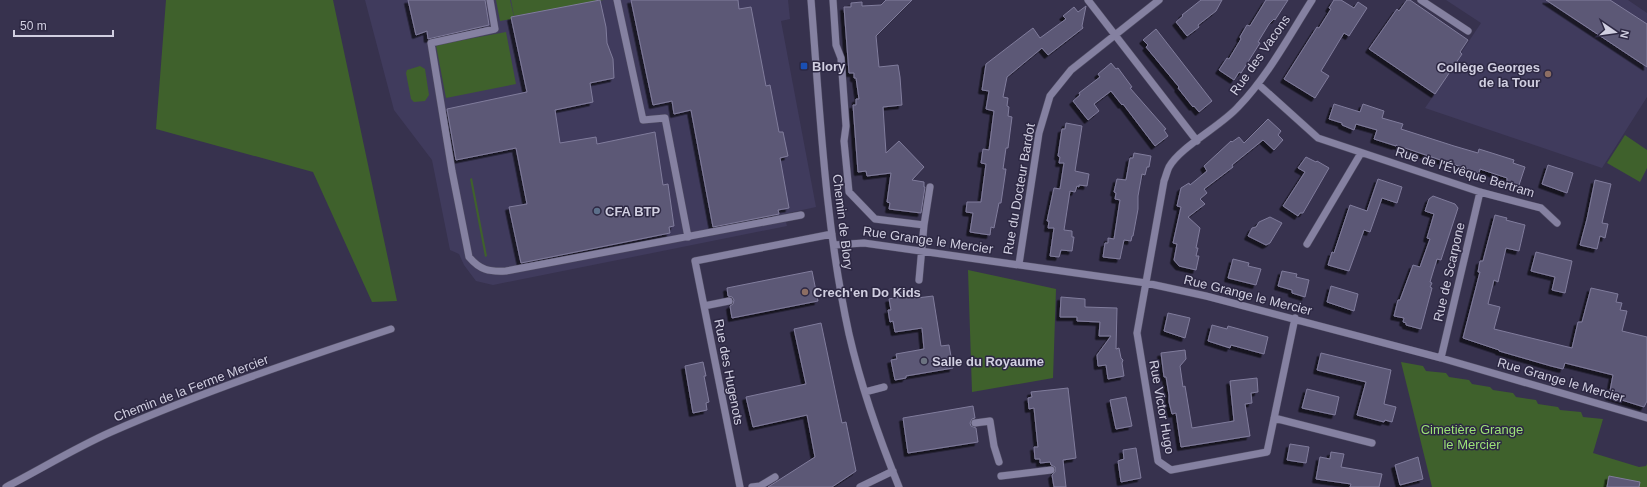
<svg xmlns="http://www.w3.org/2000/svg" width="1647" height="487" font-family="Arial,sans-serif">
<style>
.built{fill:#403b5d}
.green{fill:#3f612c}
.building{fill:#5c5876;stroke:#807c9c;filter:url(#shadow)}
.lines{fill:none;stroke-linecap:round;stroke-linejoin:round}
.minor-casing{stroke:#504d64;stroke-width:8}
.minor{stroke:#8581a1;stroke-width:7}
.transit-dot{fill:#1a4fb4;stroke:#2d2843;stroke-width:1.5}
.education-dot{fill:#8d6e63;stroke:#2d2843;stroke-width:1.5}
.service-dot{fill:#5c6f8a;stroke:#2d2843;stroke-width:1.5}
.worship-dot{fill:#6b7280;stroke:#2d2843;stroke-width:1.5}
.labels{text-anchor:middle;dominant-baseline:central;stroke-width:3;stroke-linejoin:round;paint-order:stroke}
.street-label{font-size:13px;fill:#d1cfe1;stroke:#2d2843}
.poi-label{font-size:13px;font-weight:bold;fill:#d1cfe1;stroke:#2d2843;text-anchor:start}
.park-label{font-size:13px;fill:#9ce276;stroke:#2d2843}
</style>
<defs>
<filter id="shadow"><feDropShadow dx="-3.5" dy="3.5" stdDeviation="0" flood-color="#0009"/></filter>
</defs>
<rect width="100%" height="100%" fill="#37324e"/>
<path class="built" d="M365,0H788L790,19L781,21L816,207L784,214L787,226L493,285L476,281L464,265L459,254L450,250L432,160L394,110Z
M1446,0H1628L1647,13V97L1602,168L1425,108L1462,54L1461,53L1481,23Z"/>
<path class="green" d="M166,0H333L397,301L372,302L313,172L156,129Z
M496,0H510L514,17L512,19L500,21Z
M511,0H604L514,16Z
M506,32L516,84L446,98L436,45Z
M420,66L425,69L429,95L425,101L414,102L411,99L406,73L407,70Z
M1625,135L1647,150V168L1640,182L1607,163Z
M472,178L487,256L485,257L470,179Z
M968,270L1056,289L1053,378L972,392Z
M1401,362L1423,366L1426,371L1446,373L1449,377L1469,380L1472,384L1490,387L1493,390L1513,393L1516,397L1536,400L1538,404L1558,407L1560,410L1581,412L1583,417L1603,419L1593,453L1639,467L1646,466L1647,464V487H1432Z"/>
<path class="building" d="M408,0H485L489,25L428,39L427,31L416,35Z
M600,0L606,27L607,43L613,59L614,78L590,83L593,102L555,110L560,143L596,137L597,144L655,132L663,185L668,184L674,226L669,227L670,233L521,263L509,207L527,204L516,148L456,160L447,109L527,92L511,17Z
M631,0H738L739,9L751,7L766,86L770,85L779,132H783L788,156L780,158L789,208L778,210L779,214L713,227L691,110L674,114L672,101L653,105Z
M886,0H912L876,36L879,67L898,65L900,77L902,105L883,107L886,153L899,141L924,167L912,180L924,182V187H925L921,213L889,209L890,203L887,202L891,173L867,176L866,171L858,172L853,105H856V99H859L856,78H854V73H849L844,7H851V3L862,2V6L881,5Z
M1201,0H1222L1216,11L1198,25L1199,27L1187,36L1176,22L1183,16L1182,15Z
M1266,0H1288L1275,20L1274,19L1269,24L1258,42L1260,43L1241,73L1239,72L1234,80L1219,70L1227,58L1229,59L1241,39L1240,37L1247,25L1250,26Z
M1334,0H1341L1354,8L1358,2L1367,8L1349,36L1344,33L1321,71L1329,76L1315,98L1284,79L1317,27L1319,28L1331,9L1329,8Z
M1407,0H1410L1468,40L1460,52L1462,54L1435,94L1369,49L1397,9L1399,11Z
M1546,0H1610L1647,24V67Z
M1086,6L1082,26L1083,28L1048,55L1042,48L1007,77L1003,97L1008,98L1007,106L1009,107L1008,116L1012,117L1008,148H1006L1003,169H1006L1001,203H999L994,228L991,227L990,235L970,232L973,213L966,212L967,202H981L986,164L981,163L983,149L989,150L994,111L986,109L989,91L982,90L986,64L1033,28L1040,38L1066,19L1063,16L1074,7L1078,12Z
M1156,29L1212,101L1199,112L1194,106L1193,107L1178,88L1179,87L1146,47L1148,45L1143,40Z
M1111,63L1116,69L1118,68L1132,87L1130,88L1166,129L1164,130L1168,136L1155,146L1123,104L1122,105L1111,91L1094,104L1099,111L1088,120L1073,101L1080,95L1079,93L1100,77L1098,74Z
M1334,104L1360,112L1363,104L1384,111L1382,118L1403,124L1401,129L1454,146L1478,153L1479,149L1514,160L1513,163L1525,167L1519,185L1507,181V178L1480,169L1479,173L1396,145V146L1374,139L1377,130L1356,124L1354,130L1342,125V123L1329,119Z
M1268,119L1281,131L1278,135L1283,140L1274,150L1263,140L1232,165L1233,167L1204,189L1207,193L1200,199L1205,204L1188,217L1200,228L1196,248H1198L1196,256H1199L1196,270L1179,266L1174,260L1177,244L1173,243L1181,207L1177,206L1181,188L1189,183L1190,185L1207,171L1204,166L1231,141L1232,142L1239,137L1244,143Z
M1066,123L1082,126L1075,171L1089,174L1087,186L1079,185V187L1077,186L1075,192L1070,191L1064,230L1072,231V237H1074L1072,251L1061,250L1059,257L1050,256L1054,228H1048L1049,221H1047L1054,188L1060,189L1064,163H1059L1060,157L1058,156L1062,129H1065Z
M1134,153L1151,156L1149,167H1147L1145,175L1142,174L1138,196V209L1133,236H1132L1131,241L1124,240L1120,259L1103,257L1105,243H1108V238L1114,239L1120,200L1115,199L1116,193L1114,192L1117,179L1126,180L1130,158H1133Z
M1306,157L1316,162L1317,161L1329,168L1303,213H1300L1298,216L1283,206L1305,172L1298,168Z
M1548,165L1573,173L1567,193L1542,184Z
M1378,179L1402,187L1397,203L1382,198L1370,232L1364,230L1349,271L1328,265L1332,252L1334,253L1350,205L1367,211Z
M1595,180L1611,184L1602,223L1608,224L1605,238L1600,236L1597,249L1580,245L1587,219Z
M1433,196L1455,204L1458,208L1441,260L1437,259L1430,282L1432,283L1430,287L1432,288L1421,329L1406,325V323L1403,322L1404,318L1394,316L1398,300H1400L1413,265L1420,267L1430,239L1427,238L1434,214L1425,211L1429,199Z
M1495,215L1507,218L1506,220L1525,225L1519,251L1506,248L1498,282L1494,280L1488,304L1500,307L1494,329L1572,348L1578,322H1582L1591,288L1618,294L1616,302L1622,303L1620,310L1627,311L1622,331L1647,337V401L1644,407L1609,396L1613,375L1565,363L1563,369L1551,366L1499,351V350L1463,338L1480,272H1478L1480,261H1483Z
M1270,217L1282,223L1270,243L1266,245L1248,236L1252,228L1256,227L1259,222Z
M1536,252L1572,261L1565,293L1552,290L1555,277L1531,271Z
M1233,259L1249,263L1248,266L1261,269L1256,285L1228,278Z
M812,271L818,301L732,318L730,306L733,304L734,300L732,297L728,296L727,288Z
M1282,271L1297,274L1296,277L1309,280L1305,297L1292,293V290L1278,286Z
M1331,286L1358,294L1354,311L1327,302Z
M908,291L909,296L917,294V298L933,296L941,346L949,345L953,368L906,376V378L895,380L891,360L897,359L896,354L924,349L922,328L895,332L893,321L890,322L888,310H891L889,299L898,297V293Z
M1061,297L1085,299V307L1117,308L1116,349L1119,348L1121,358L1123,360L1122,363L1124,376L1108,379L1106,365L1098,366L1097,355L1111,336H1099L1100,322L1077,321V317H1060Z
M1168,313L1190,318L1185,338L1164,331Z
M821,323L842,423L846,422L856,471L832,487H768L815,457L807,415L753,427L746,397L806,384L794,329Z
M1212,325L1227,329L1228,326L1268,337L1264,354L1231,345L1230,348L1208,341Z
M1185,350L1186,359L1180,366L1183,387L1185,386L1192,428L1234,421L1230,381L1257,378L1258,392L1251,393L1252,403L1245,404L1250,436L1181,447L1176,413L1172,414L1169,402V395L1166,377H1164L1161,353Z
M1321,353L1391,370L1384,404L1396,407L1392,422L1385,420L1384,422L1357,415L1366,382L1317,370Z
M703,362L706,376H704L709,402L706,403L707,410L693,413L685,366Z
M1068,388L1076,458L1063,460L1066,487H1054L1052,475L1055,472V467L1051,465L1050,462L1040,463V459H1035L1034,447H1038L1034,408L1029,409L1028,398L1032,397L1031,392Z
M1307,389L1339,397L1335,415L1302,408Z
M1126,397L1132,426L1116,429L1110,400Z
M973,406L975,418L972,419L970,423L971,426L976,428L978,442L908,453L903,418Z
M1290,444L1309,447L1306,463L1287,460Z
M1136,448L1141,478L1121,482L1118,461L1124,459L1123,450Z
M1331,452L1344,454L1341,467L1382,474L1379,487H1350L1351,484L1316,479L1320,457L1330,459Z
M1418,457L1423,479L1400,485L1395,465Z
M1609,476L1640,482L1639,487H1607Z"/>
<g class="lines">
<defs>
<path id="minor" d="M490,0L495,29L431,43L452,171L469,257C480,270 489,272 506,271L801,215
M617,0L643,120L665,118L688,237
M811,0C820,112 825,224 849,334C861,386 879,438 899,487
M833,0L836,45L841,58L846,126L844,141L849,192L875,219L924,225L919,280
M1088,0L1197,141
M1421,0L1468,31
M1258,84L1318,138L1480,192L1541,208L1557,223
M924,225L930,187
M1307,244L1361,153
M834,245L864,243L1146,283L1206,296L1441,358L1647,418
M1019,264L1039,133L1050,96L1071,70L1159,0
M704,306L729,301
M1295,318L1267,452L1171,470L1158,461L1137,333L1164,181C1166,176 1167,171 1169,167C1180,147 1221,126 1238,107C1268,76 1289,36 1312,0
M1441,358L1480,192
M865,392L884,387
M1274,418L1372,443
M975,423L990,421L994,446L999,462
M1001,476L1051,470
M6,487C41,469 75,448 111,432C202,392 297,360 391,329
M740,487L695,261L832,234
M752,487L760,486L775,477
M860,487L893,471"/>
</defs>
<use href="#minor" class="minor-casing"/>
<use href="#minor" class="minor"/>
</g>
<rect class="transit-dot" x="800" y="62" width="8" height="8" rx="2"/>
<g class="education-dot">
<circle cx="1548" cy="74" r="4"/>
<circle cx="805" cy="292" r="4"/>
</g>
<circle class="service-dot" cx="597" cy="211" r="4"/>
<circle class="worship-dot" cx="924" cy="361" r="4"/>
<g class="labels">
<g class="street-label">
<text transform="translate(1260 55) rotate(-55)">Rue des Vacons</text>
<text transform="translate(1465 172) rotate(17)">Rue de l'Évêque Bertram</text>
<text transform="translate(1019 189) rotate(-80)">Rue du Docteur Bardot</text>
<text transform="translate(843 222) rotate(83)">Chemin de Blory</text>
<text transform="translate(928 240) rotate(8)">Rue Grange le Mercier</text>
<text transform="translate(1449 272) rotate(-77)">Rue de Scarpone</text>
<text transform="translate(1248 295) rotate(14)">Rue Grange le Mercier</text>
<text transform="translate(729 372) rotate(79)">Rue des Hugenots</text>
<text transform="translate(1561 380) rotate(16)">Rue Grange le Mercier</text>
<text transform="translate(191 388) rotate(-21)">Chemin de la Ferme Mercier</text>
<text transform="translate(1162 407) rotate(80)">Rue Victor Hugo</text>
</g>
<g class="poi-label">
<text x="812" y="66">Blory</text>
<text x="1540" y="67" text-anchor="end">Collège Georges<tspan x="1540" dy="15">de la Tour</tspan></text>
<text x="605" y="211">CFA BTP</text>
<text x="813" y="292">Crech'en Do Kids</text>
<text x="932" y="361">Salle du Royaume</text>
</g>
<g class="park-label">
<text x="1472" y="429">Cimetière Grange<tspan x="1472" dy="15">le Mercier</tspan></text>
</g>
</g>
<g transform="translate(1615 32) rotate(103)" stroke="#2d2843" stroke-width="3" paint-order="stroke">
<path d="M0-3L7 15L0 10L-7 15Z" fill="#d1cfe1"/>
<text y="-6" font-size="11" font-weight="bold" text-anchor="middle" fill="#d1cfe1">N</text>
</g>
<path d="M14 30v6h99v-6" fill="none" stroke="#d1cfe1" stroke-width="2"/>
<text x="20" y="30" font-size="12" fill="#d1cfe1" stroke="#2d2843" stroke-width="3" paint-order="stroke">50 m</text>
</svg>
